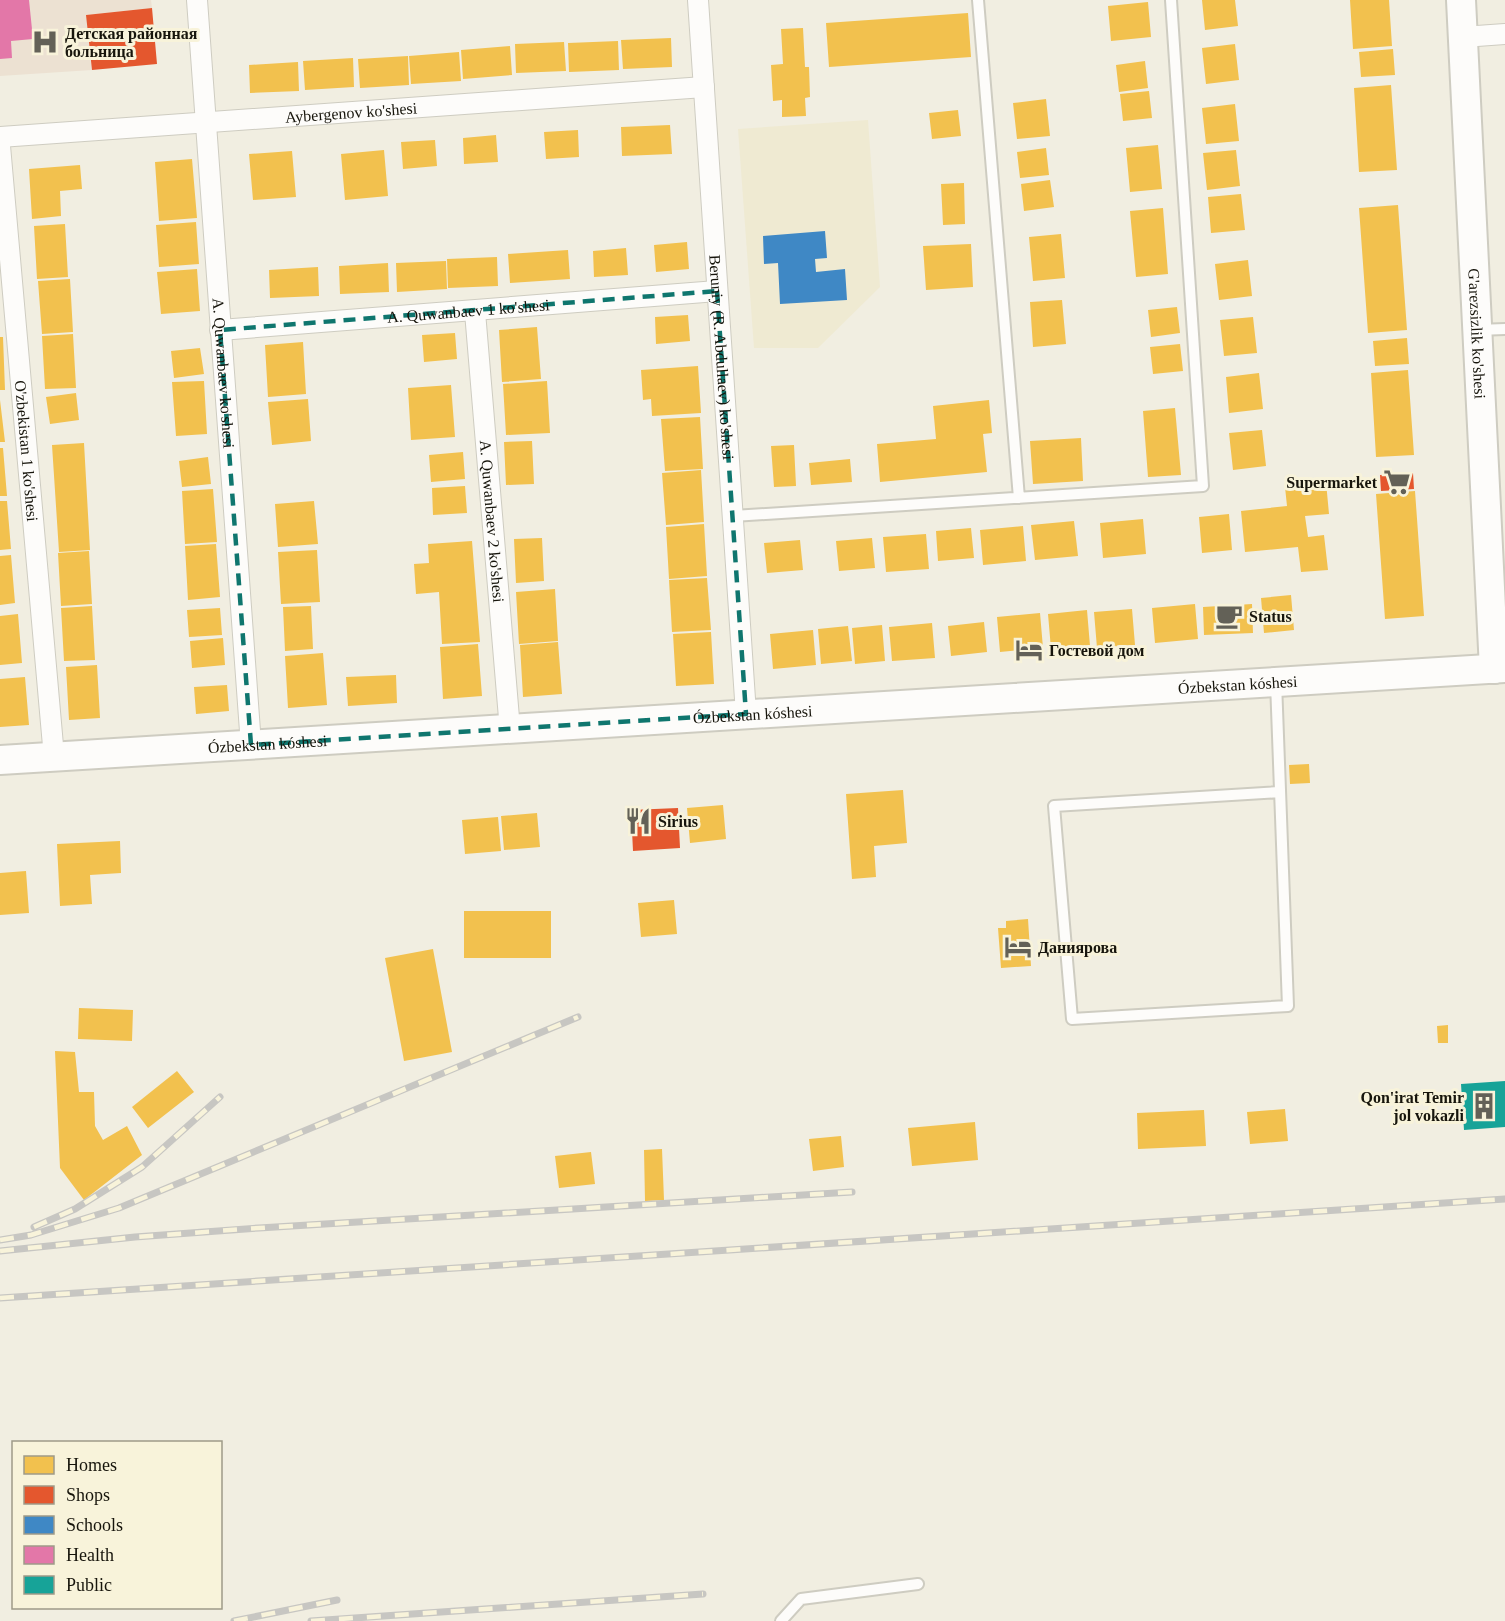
<svg xmlns="http://www.w3.org/2000/svg" width="1505" height="1621" font-family="Georgia,serif">
<style>
.built{fill:#efead2}
.medical{fill:#ece1d2}
.homes{fill:#f2c14e}
.shops{fill:#e4572e}
.schools{fill:#3f88c5}
.health{fill:#e377a8}
.public{fill:#17a398}
.lines{fill:none;stroke-linecap:round;stroke-linejoin:round}
.lane-casing{stroke:#ceccc1;stroke-width:14}
.street-casing{stroke:#ceccc1;stroke-width:22}
.secondary-casing{stroke:#ceccc1;stroke-width:32}
.lane{stroke:#fdfcfa;stroke-width:10}
.street{stroke:#fdfcfa;stroke-width:20}
.secondary{stroke:#fdfcfa;stroke-width:28}
.rail-casing{stroke:#c7c6c2;stroke-width:7}
.rail{stroke:#f8f3da;stroke-width:4.5;stroke-dasharray:14;stroke-linecap:butt}
.marked{fill:none;stroke:#0f766e;stroke-width:4.5;stroke-dasharray:12 8;stroke-linejoin:round}
.labels{text-anchor:middle;dominant-baseline:central;stroke-width:6;stroke-linejoin:round;paint-order:stroke}
.poi-label{font-size:16px;font-weight:bold;fill:#17150c;stroke:#f8f3da;text-anchor:start}
.street-label{font-size:16px;fill:#17150c;stroke:#f8f3da}
</style>
<rect width="100%" height="100%" fill="#f1eee1"/>
<path class="built" d="M868,120L880,287L818,348H754L738,129Z"/>
<path class="medical" d="M0,0H151L152,8L87,15L92,70L0,76Z"/>
<path class="homes" d="M1202,0H1235L1238,26L1205,30Z
M1350,0H1389L1392,46L1353,49Z
M1148,2L1151,37L1111,41L1108,6Z
M968,13L971,57L829,67L826,23Z
M803,28L805,67H809L810,97L805,98L806,116L782,117V100L773,101L771,65L783,64L781,29Z
M671,38L672,67L623,69L621,40Z
M618,41L619,70L569,72L568,43Z
M564,42L566,71L516,73L515,44Z
M1235,44L1239,80L1206,84L1202,48Z
M510,46L512,75L463,79L461,50Z
M1393,49L1395,75L1361,77L1359,52Z
M459,52L461,81L411,84L409,56Z
M408,56L409,85L360,88L358,59Z
M353,58L354,87L305,90L303,61Z
M1145,61L1148,88L1119,92L1116,65Z
M298,62L299,91L250,93L249,65Z
M1391,85L1397,170L1359,172L1354,88Z
M1149,91L1152,118L1123,121L1120,94Z
M1046,99L1050,136L1017,139L1013,103Z
M1235,104L1239,141L1206,144L1202,108Z
M958,110L961,136L932,139L929,113Z
M670,125L672,154L622,156L621,127Z
M578,130L579,157L546,159L544,132Z
M496,135L498,162L464,164L463,138Z
M435,140L437,166L403,169L401,142Z
M1158,145L1162,189L1130,192L1126,148Z
M1046,148L1049,175L1020,178L1017,152Z
M384,150L388,196L345,200L341,154Z
M1236,150L1240,186L1207,190L1203,153Z
M292,151L296,197L253,200L249,154Z
M192,159L197,218L159,221L155,162Z
M80,165L82,189L60,191L61,216L32,219L29,169Z
M1050,180L1054,207L1024,211L1021,184Z
M964,183L965,224L943,225L941,184Z
M1241,194L1245,230L1211,233L1208,197Z
M1398,205L1407,330L1368,333L1359,208Z
M1163,208L1168,274L1136,277L1130,211Z
M196,222L199,264L159,267L156,225Z
M65,224L68,277L37,279L34,226Z
M1061,234L1065,278L1033,281L1029,237Z
M687,242L689,269L656,272L654,245Z
M971,244L973,287L926,290L923,246Z
M626,248L628,275L594,277L593,251Z
M568,250L570,279L510,283L508,254Z
M497,257L498,286L448,288L447,259Z
M1248,260L1252,296L1219,300L1215,264Z
M446,261L447,289L397,292L396,263Z
M388,263L389,292L340,294L339,266Z
M318,267L319,296L270,298L269,270Z
M197,269L200,311L161,314L157,272Z
M70,279L73,332L42,334L38,281Z
M1062,300L1066,344L1033,347L1030,302Z
M1177,307L1180,333L1151,337L1148,310Z
M688,315L690,341L656,344L655,317Z
M1253,317L1257,353L1224,356L1220,320Z
M537,327L541,379L502,382L499,330Z
M455,333L457,359L424,362L422,335Z
M73,334L76,388L45,389L42,336Z
M0,337H3L5,390H0Z
M1407,338L1409,364L1375,366L1373,341Z
M303,342L306,394L268,397L265,345Z
M1180,344L1183,371L1153,374L1150,347Z
M200,348L204,374L174,378L171,351Z
M698,366L701,413L652,416L651,399L643,400L641,370Z
M1408,370L1414,455L1376,457L1371,373Z
M1259,373L1263,409L1229,413L1226,377Z
M204,381L207,434L176,436L172,382Z
M547,381L550,433L506,435L503,384Z
M451,385L455,437L411,440L408,388Z
M76,393L79,420L50,424L46,397Z
M308,399L311,441L272,445L268,402Z
M0,400L5,442H0Z
M989,400L992,433L983,434L987,472L880,482L877,444L936,439L933,406Z
M1175,408L1181,475L1148,477L1143,411Z
M700,417L703,469L665,471L661,419Z
M1262,430L1266,466L1233,470L1229,433Z
M1081,438L1083,481L1033,484L1030,441Z
M532,441L534,484L506,485L504,442Z
M84,443L90,550L59,552L52,445Z
M794,445L796,486L774,487L771,446Z
M0,448H3L7,496H0Z
M463,452L465,479L431,482L429,455Z
M208,457L211,484L182,487L179,461Z
M850,459L852,482L811,485L809,463Z
M701,470L704,522L666,525L662,473Z
M1326,482L1329,514L1305,516L1308,537L1324,535L1328,570L1301,572L1298,547L1245,552L1241,511L1287,506L1285,487Z
M465,486L467,513L433,515L432,488Z
M213,489L217,542L185,544L182,491Z
M1415,491L1424,616L1385,619L1376,494Z
M0,501H7L11,549L0,550Z
M314,501L318,544L278,547L275,504Z
M1229,514L1232,550L1202,553L1199,517Z
M1143,519L1146,554L1103,558L1100,523Z
M1074,521L1078,556L1035,560L1031,525Z
M704,524L707,576L669,579L666,527Z
M1023,526L1026,561L983,565L980,530Z
M971,528L974,558L938,561L936,531Z
M926,534L929,569L886,572L883,537Z
M542,538L544,581L516,583L514,539Z
M872,538L875,568L839,571L836,541Z
M800,540L803,570L767,573L764,543Z
M472,541L480,642L442,644L439,592L416,594L414,564L429,563L428,544Z
M216,544L220,597L188,600L185,546Z
M317,550L320,602L281,604L278,552Z
M89,551L92,604L61,606L58,553Z
M11,555L15,603L0,605V556Z
M707,578L711,630L672,632L669,580Z
M555,589L558,641L519,644L516,592Z
M1291,595L1294,630L1264,633L1261,598Z
M1195,604L1198,639L1155,643L1152,608Z
M1252,604L1253,633L1204,635L1203,607Z
M92,606L95,660L64,661L61,608Z
M311,606L313,649L285,651L283,607Z
M220,608L222,635L189,637L187,610Z
M1132,609L1135,645L1097,648L1094,612Z
M1087,610L1090,646L1051,649L1048,614Z
M1040,613L1043,648L1000,652L997,617Z
M18,614L22,663L0,665V616Z
M984,622L987,652L951,656L948,626Z
M932,623L935,658L892,661L889,627Z
M882,625L885,661L855,664L852,628Z
M848,626L852,661L821,664L818,629Z
M813,630L816,665L773,669L770,634Z
M711,632L714,684L676,686L673,634Z
M223,638L225,665L192,668L190,641Z
M558,642L562,694L523,697L520,645Z
M478,644L482,696L443,699L440,647Z
M323,653L327,705L288,708L285,656Z
M97,665L100,718L69,720L66,667Z
M396,675L397,703L348,706L346,677Z
M25,677L29,725L0,727V679Z
M227,685L229,711L196,714L194,687Z
M1309,764L1310,783L1290,784L1289,765Z
M903,790L907,843L874,846L876,877L852,879L846,794Z
M723,805L726,839L690,843L687,808Z
M537,813L540,847L504,850L501,816Z
M498,817L501,851L465,854L462,820Z
M120,841L121,873L90,875L92,904L60,906L57,844Z
M26,871L29,913L0,915V873Z
M674,900L677,934L641,937L638,903Z
M464,911H551V958H464Z
M1028,919L1031,966L1001,968L998,928H1006V921Z
M433,949L452,1052L404,1061L385,958Z
M79,1008L133,1010L132,1041L78,1039Z
M1448,1025V1043H1438L1437,1026Z
M55,1051L75,1052L79,1092H94L95,1126L103,1140L127,1126L142,1155L84,1200L60,1168Z
M177,1071L194,1092L148,1128L132,1107Z
M1285,1109L1288,1141L1250,1144L1247,1112Z
M1204,1110L1206,1146L1138,1149L1137,1113Z
M975,1122L978,1160L912,1166L908,1128Z
M841,1136L844,1167L813,1171L809,1139Z
M662,1149L664,1200L645,1201L644,1150Z
M591,1152L595,1184L559,1188L555,1156Z"/>
<path class="shops" d="M152,8L157,64L92,70L86,15Z
M1413,473L1414,489L1381,491L1380,475Z
M678,808L680,848L633,851L631,810Z"/>
<path class="schools" d="M825,231L827,258L815,259L816,272L845,269L847,300L780,304L778,263L764,264L763,236Z"/>
<path class="health" d="M0,0H29L33,39L11,41L12,58L0,59Z"/>
<path class="public" d="M1505,1081V1127L1464,1130L1461,1084Z"/>
<g class="lines">
<defs>
<path id="lane" d="M978,0L1019,498
M1477,330L1505,329
M733,516L1203,486L1171,0
M1276,682L1288,1006L1072,1019L1054,806L1280,792
M781,1621L801,1599L918,1584"/>
<g id="street">
<path id="s1" d="M197,0L251,745"/>
<path id="s2" d="M698,0L746,714"/>
<path d="M1463,37L1505,34"/>
<path id="s3" d="M0,137L704,87"/>
<path id="s4" d="M0,146L54,757"/>
<path id="s5" d="M475,312L510,730"/>
<path id="s6" d="M220,330L717,291"/>
</g>
<g id="secondary">
<path id="s7" d="M1461,0L1494,669"/>
<path id="s8" d="M0,760L1505,668"/>
</g>
</defs>
<use href="#lane" class="lane-casing"/>
<use href="#street" class="street-casing"/>
<use href="#secondary" class="secondary-casing"/>
<use href="#lane" class="lane"/>
<use href="#street" class="street"/>
<use href="#secondary" class="secondary"/>
<defs>
<path id="rail" d="M34,1227L75,1209L142,1167L220,1097
M0,1240L31,1235L119,1208L578,1017
M0,1251L135,1237L259,1228L852,1192
M0,1298L1505,1199
M234,1621L337,1600
M311,1621L703,1594"/>
</defs>
<use href="#rail" class="rail-casing"/>
<use href="#rail" class="rail"/>
</g>
<path class="marked" d="M717,291L746,714L251,745L220,330Z"/>
<defs>
<symbol id="hospital-bare" viewBox="-9 -9 18 18"><path d="M-5-5h3v3.5h4V-5h3V5h-3V1.5h-4V5h-3Z" fill="#636157" stroke="#f8f3da" stroke-width="2.5" paint-order="stroke"/></symbol>
<symbol id="supermarket-bare" viewBox="-9 -9 18 18"><path d="M-6-5.5h2.5l.6 2H6L4.5 2H-2.5L-4.4-4H-6ZM-1.5 3.2a1.3 1.3 0 1 0 .1 0ZM3 3.2a1.3 1.3 0 1 0 .1 0Z" fill="#636157" stroke="#f8f3da" stroke-width="2.5" paint-order="stroke"/></symbol>
<symbol id="cafe-bare" viewBox="-9 -9 18 18"><path d="M-5.5-4.5H6V0H3Q3 3.5 0 3.5H-2.5Q-5.5 3.5-5.5 0ZM3-3.2v2h1.7v-2ZM-6 4.5H4V6H-6Z" fill="#636157" stroke="#f8f3da" stroke-width="2.5" paint-order="stroke"/></symbol>
<symbol id="hotel-bare" viewBox="-9 -9 18 18"><path d="M-6-4.5h1.5V1H6V5H4.5V3h-9V5H-6ZM-4 0a1.8 1.8 0 1 1 3.6 0ZM.5 0V-2.5h3Q6-2.5 6 0Z" fill="#636157" stroke="#f8f3da" stroke-width="2.5" paint-order="stroke"/></symbol>
<symbol id="restaurant-bare" viewBox="-9 -9 18 18"><path d="M-5-6h1v4h1v-4h1v4h1v-4h1v5L-1.5 .5V6h-2V.5L-5-1ZM5-6V6H3V1.5H1.5Q1.5-4 5-6Z" fill="#636157" stroke="#f8f3da" stroke-width="2.5" paint-order="stroke"/></symbol>
<symbol id="building-bare" viewBox="-9 -9 18 18"><path d="M-4-6H4V6H1V3H-1V6H-4ZM-2.5-4.3h1.7v1.8h-1.7ZM.8-4.3h1.7v1.8H.8ZM-2.5-1h1.7V.8h-1.7ZM.8-1h1.7V.8H.8Z" fill="#636157" stroke="#f8f3da" stroke-width="2.5" paint-order="stroke"/></symbol>
</defs>
<g fill-rule="evenodd">
<use href="#hospital-bare" x="26" y="23" width="38" height="38"/>
<use href="#supermarket-bare" x="1378" y="463" width="38" height="38"/>
<use href="#cafe-bare" x="1210" y="597" width="38" height="38"/>
<use href="#hotel-bare" x="1010" y="631" width="38" height="38"/>
<use href="#restaurant-bare" x="619" y="802" width="38" height="38"/>
<use href="#hotel-bare" x="999" y="928" width="38" height="38"/>
<use href="#building-bare" x="1465" y="1087" width="38" height="38"/>
</g>
<g class="labels">
<g class="poi-label">
<text x="65" y="33">Детская районная<tspan x="65" dy="18">больница</tspan></text>
<text x="1377" y="482" text-anchor="end">Supermarket</text>
<text x="1249" y="616">Status</text>
<text x="1049" y="650">Гостевой дом</text>
<text x="658" y="821">Sirius</text>
<text x="1038" y="947">Даниярова</text>
<text x="1464" y="1097" text-anchor="end">Qon'irat Temir<tspan x="1464" dy="18">jol vokazli</tspan></text>
</g>
<g class="street-label">
<text stroke="none"><textPath href="#s3" startOffset="352">Aybergenov ko'shesi</textPath></text>
<text stroke="none"><textPath href="#s6" startOffset="249">A. Quwanbaev 1 ko'shesi</textPath></text>
<text stroke="none"><textPath href="#s7" startOffset="334">G'arezsizlik ko'shesi</textPath></text>
<text stroke="none"><textPath href="#s2" startOffset="358">Beruniy (R. Abdullaev) ko'shesi</textPath></text>
<text stroke="none"><textPath href="#s1" startOffset="374">A. Quwanbaev ko'shesi</textPath></text>
<text stroke="none"><textPath href="#s4" startOffset="306">O'zbekistan 1 ko'shesi</textPath></text>
<text stroke="none"><textPath href="#s5" startOffset="210">A. Quwanbaev 2 ko'shesi</textPath></text>
<text stroke="none"><textPath href="#s8" startOffset="1240">Ózbekstan kóshesi</textPath></text>
<text stroke="none"><textPath href="#s8" startOffset="754">Ózbekstan kóshesi</textPath></text>
<text stroke="none"><textPath href="#s8" startOffset="268">Ózbekstan kóshesi</textPath></text>
</g>
</g>
<rect x="12" y="1441" width="210" height="168" fill="#f8f3da" stroke="#9e9a88" stroke-width="1.5"/>
<rect x="24" y="1456" width="30" height="18" fill="#f2c14e" stroke="#9e9a88" stroke-width="1.5"/>
<text x="66" y="1471" font-size="18" fill="#17150c">Homes</text>
<rect x="24" y="1486" width="30" height="18" fill="#e4572e" stroke="#9e9a88" stroke-width="1.5"/>
<text x="66" y="1501" font-size="18" fill="#17150c">Shops</text>
<rect x="24" y="1516" width="30" height="18" fill="#3f88c5" stroke="#9e9a88" stroke-width="1.5"/>
<text x="66" y="1531" font-size="18" fill="#17150c">Schools</text>
<rect x="24" y="1546" width="30" height="18" fill="#e377a8" stroke="#9e9a88" stroke-width="1.5"/>
<text x="66" y="1561" font-size="18" fill="#17150c">Health</text>
<rect x="24" y="1576" width="30" height="18" fill="#17a398" stroke="#9e9a88" stroke-width="1.5"/>
<text x="66" y="1591" font-size="18" fill="#17150c">Public</text>
</svg>
